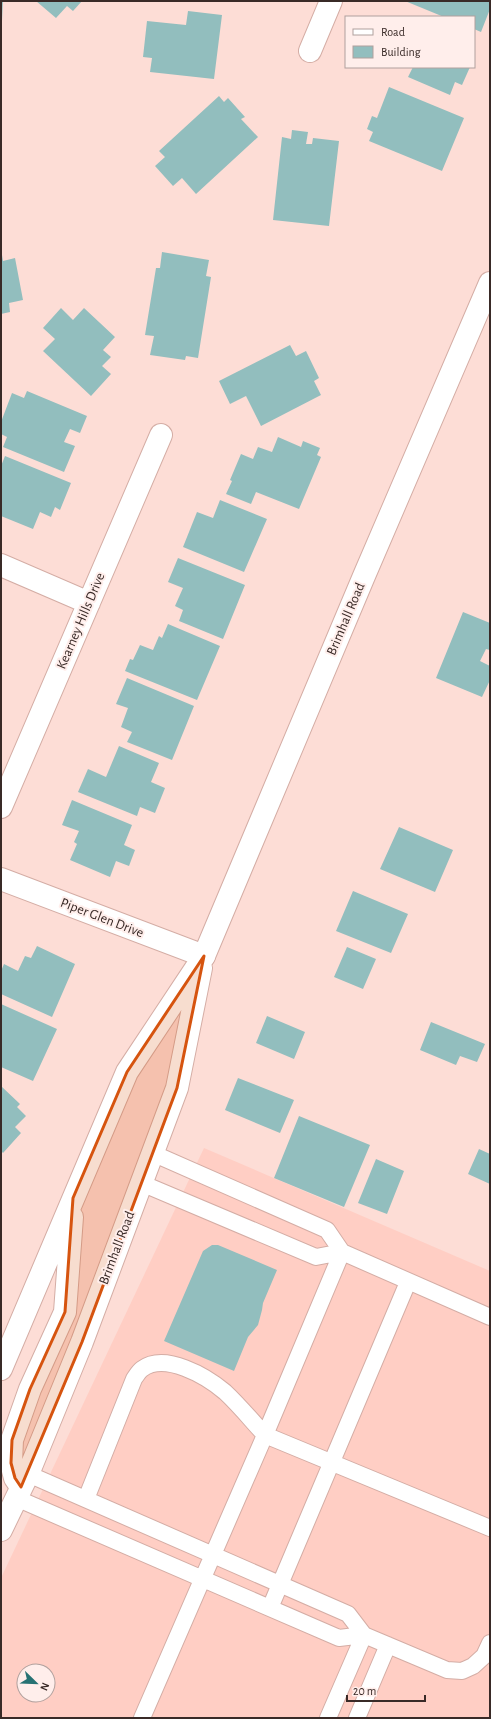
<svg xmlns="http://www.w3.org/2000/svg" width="491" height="1719" font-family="'Alegreya Sans',sans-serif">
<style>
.built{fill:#ffcec4;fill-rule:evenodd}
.building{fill:#92bebe}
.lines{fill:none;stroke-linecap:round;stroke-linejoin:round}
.lane-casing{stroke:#d4ada5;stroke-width:18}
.street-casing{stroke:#d4ada5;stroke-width:24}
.secondary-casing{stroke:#d4ada5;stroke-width:24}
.lane{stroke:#fff;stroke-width:16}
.street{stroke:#fff;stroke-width:22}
.secondary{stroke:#fff;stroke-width:22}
.marked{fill:#d6540f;fill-opacity:0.2;stroke:#d6540f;stroke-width:3;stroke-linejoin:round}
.labels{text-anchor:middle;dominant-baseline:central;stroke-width:4;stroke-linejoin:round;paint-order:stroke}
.street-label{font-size:14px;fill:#392a27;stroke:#ffeeeb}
</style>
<rect width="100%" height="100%" fill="#fdddd6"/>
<path class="built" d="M204,1148L490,1271V1718H1V1578ZM24,1671H48V1695H24Z"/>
<path class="building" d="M1,1H3L2,21H1Z
M36,1H82L73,11L67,6L56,18Z
M405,1H490V9L481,32L474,29V17H444Z
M188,11L222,15L214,79L150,72L152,58L143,57L147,21L186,25Z
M413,67H470L462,85L455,82L450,95L408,77Z
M389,87L464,118L442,171L369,141L373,132L367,129L372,116L377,118Z
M219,96L224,102L228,98L245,117L241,119L258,137L196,194L182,178L173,186L155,166L165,157L159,151Z
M292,130L308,132L306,144H312L313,138L339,141L329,226L273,220L282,137L291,139Z
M162,252L209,260L206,276L211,277L198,358L186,356L185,360L150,355L154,336L145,335L156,268H160Z
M2,255L3,261L15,258L23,300L9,303L10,312L1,314Z
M61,308L73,320L84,308L115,337L103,350L111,357L102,366L111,374L91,396L43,351L55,339L43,328Z
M290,345L296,356L306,351L319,378L314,381L321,395L261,426L246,396L230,404L219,381Z
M27,391L87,416L80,433L70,429L64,442L75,446L64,472L3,447L7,437L1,434V422L12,393L24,398Z
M278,437L301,447L303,441L320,448L317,455L321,457L299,509L256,492L251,504L226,494L232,481L230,480L241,454L253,459L258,447L272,452Z
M5,456L71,483L60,510L55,507L51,517L40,512L33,529L1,516V466Z
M220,500L267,519L244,572L183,547L197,512L213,518Z
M178,558L245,585L223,639L179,621L183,610L175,606L183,588L168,582Z
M463,612L490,623V650L486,649L480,661L490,666V680L482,697L436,678Z
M168,624L220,646L197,700L125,671L130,659L133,660L140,645L153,650L159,636L162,638Z
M127,678L194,706L172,760L127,742L132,732L121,727L128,708L116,704Z
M119,746L159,763L151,782L165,788L155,813L140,807L137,816L78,792L88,769L106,777Z
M72,800L132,825L124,845L135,850L129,866L116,861L110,877L70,860L77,844L74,842L79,831L62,825Z
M399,827L453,850L435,892L380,869Z
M353,891L408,914L391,953L336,931Z
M37,946L75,964L52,1017L1,994V971L4,964L18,971L25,956L31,958Z
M347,947L376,959L363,989L334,977Z
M1,1004L57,1029L33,1081L1,1067Z
M267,1016L305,1032L294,1059L256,1043Z
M431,1022L485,1044L477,1062L460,1056L456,1065L420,1050Z
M238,1078L294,1100L280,1133L225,1110Z
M1,1086L20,1104L17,1107L26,1116L15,1127L21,1133L3,1153L1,1151Z
M299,1116L370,1145L344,1207L274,1178Z
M479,1149L490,1154V1184L468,1174Z
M376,1159L404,1171L387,1214L358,1203Z
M212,1245H218L277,1270L263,1303L262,1310L258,1325L248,1337L234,1371L164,1341L203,1251Z"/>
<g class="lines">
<defs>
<path id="lane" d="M152,1153L327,1230L342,1252L490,1317
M141,1183L316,1257L342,1252
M342,1252L265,1435L490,1528
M28,1474L348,1614L364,1635L447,1670L462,1671L473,1666L484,1656L490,1643
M16,1498L339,1638L364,1635
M86,1499L134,1379C136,1376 139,1371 142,1369C165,1352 206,1376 225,1392C239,1405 252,1421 265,1435L142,1718
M270,1608L408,1282
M328,1718L364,1635
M357,1718L388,1645"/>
<path id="street" d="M310,51L331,1
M1,565L89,603
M1,807L161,435
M1,879L204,956"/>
<path id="secondary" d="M1,1369L127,1072L204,956L364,576L490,283
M21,1487L15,1478L11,1463L12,1440L30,1389L65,1312L72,1217
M1,1530L28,1474L82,1342L177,1088L201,968"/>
</defs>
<use href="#lane" class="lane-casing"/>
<use href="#street" class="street-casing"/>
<use href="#secondary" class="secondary-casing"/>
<use href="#lane" class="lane"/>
<use href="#street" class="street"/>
<use href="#secondary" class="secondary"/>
</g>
<path class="marked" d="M204,956L177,1088L82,1342L21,1487L15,1478L11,1463L12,1440L30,1389L65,1312L73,1198L127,1072Z"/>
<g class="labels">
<g class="street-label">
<text transform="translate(346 619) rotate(-67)">Brimhall Road</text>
<text transform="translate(81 621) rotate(-67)">Kearney Hills Drive</text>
<text transform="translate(102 918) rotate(21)">Piper Glen Drive</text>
<text transform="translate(117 1248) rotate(-69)">Brimhall Road</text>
</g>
</g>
<rect width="491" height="1719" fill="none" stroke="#392a27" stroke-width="4"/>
<rect x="345" y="16" width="130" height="52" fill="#ffeeeb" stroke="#b0a09d"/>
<rect x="353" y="29" width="20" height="6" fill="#ffffff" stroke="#b0a09d"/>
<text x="381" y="36" font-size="12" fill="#392a27">Road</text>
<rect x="353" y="46" width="20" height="12" fill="#92bebe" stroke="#b0a09d"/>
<text x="381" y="56" font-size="12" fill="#392a27">Building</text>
<g transform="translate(36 1683) rotate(113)"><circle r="19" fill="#ffeeeb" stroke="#b0a09d"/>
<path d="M0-3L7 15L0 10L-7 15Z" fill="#277273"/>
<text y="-6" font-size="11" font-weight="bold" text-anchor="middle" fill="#392a27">N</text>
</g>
<path d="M347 1695v6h78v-6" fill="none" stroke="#392a27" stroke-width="2"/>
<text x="353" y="1695" font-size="12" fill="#392a27" stroke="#ffeeeb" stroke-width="3" paint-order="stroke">20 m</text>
</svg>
